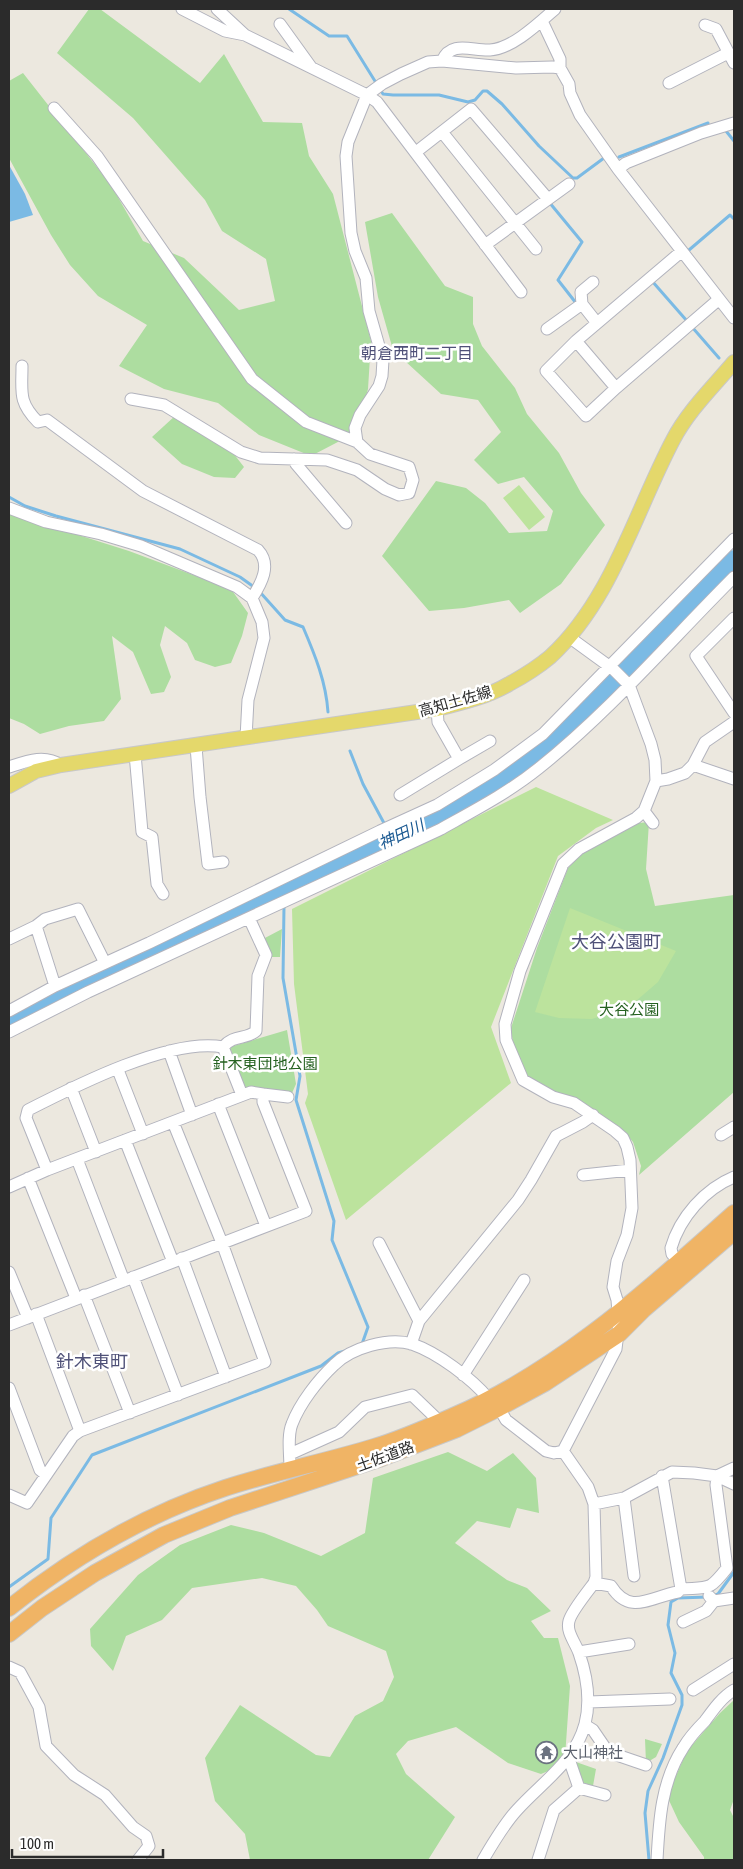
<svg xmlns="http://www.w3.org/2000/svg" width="743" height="1869" font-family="'Asap Condensed','Noto Sans JP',sans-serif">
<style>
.green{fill:#addda0}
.pitch{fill:#bce39d}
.water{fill:#7bbae4}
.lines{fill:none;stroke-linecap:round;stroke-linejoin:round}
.stream{stroke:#7bbae4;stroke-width:3}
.river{stroke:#7bbae4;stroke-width:18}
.minor-casing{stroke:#b2b3bd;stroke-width:13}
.major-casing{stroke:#c8c8c8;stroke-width:16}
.highway-casing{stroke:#c8c8c8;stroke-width:18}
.minor{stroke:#fff;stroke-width:11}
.major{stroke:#e4d86b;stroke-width:14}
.highway{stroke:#f0b465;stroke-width:16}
.labels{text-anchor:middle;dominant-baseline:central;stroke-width:5;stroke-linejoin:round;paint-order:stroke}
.street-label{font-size:15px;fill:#2b2b2b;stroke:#fff}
.park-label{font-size:15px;fill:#266221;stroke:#fff}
.worship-label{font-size:15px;fill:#5b616d;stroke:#fff;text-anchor:start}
.neighbourhood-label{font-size:16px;fill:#4f5178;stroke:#fff}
.water-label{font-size:16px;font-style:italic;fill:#195891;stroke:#fff}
.quarter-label{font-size:18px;fill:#4f5178;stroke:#fff}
</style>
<rect width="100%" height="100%" fill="#ece8df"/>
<path class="green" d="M89,9H100L200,83L224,54L263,122L302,123L309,156L333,194L371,341L368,389L357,432L311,456L259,435L218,403L164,389L119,366L147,325L98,296L70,265L51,235L9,158V81L23,73L111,185L143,241L184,258L239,310L275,301L266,259L222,231L205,200L133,118L57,53Z
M392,213L445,286L473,297V324L482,346L515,388L527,414L559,453L581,493L605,525L561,584L520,613L509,600L464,608L429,611L382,556L436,481L466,488L485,503L509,533L547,531L553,511L524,477L498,484L474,460L501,432L478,400L441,394L393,350L378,297L365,222Z
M176,415L230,449L244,467L235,478L214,477L182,464L152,437Z
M9,513L129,551L231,589L248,613L242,636L231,663L215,667L195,660L187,643L165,626L160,645L171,677L164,692L151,694L133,652L112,636L121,699L104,721L69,726L40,734L24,724L9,718Z
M649,822L646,869L655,906L734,895V1092L639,1175L641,1166L633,1142L621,1128L575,1099L548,1089L526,1075L513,1044L511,1028L537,948L568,868L583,853L639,823Z
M282,929L280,957H270L263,939Z
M287,1030L296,1084L292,1093L244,1090L230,1047Z
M448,1452L487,1471L513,1453L536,1478L539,1513L517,1508L510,1528L477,1521L455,1543L507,1580L527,1588L551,1611L531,1621L544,1638H558L570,1686L565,1757L553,1769L541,1774L508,1763L456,1727L408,1741L396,1754L406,1774L455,1817L428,1860H250L245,1834L215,1801L205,1758L240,1705L316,1755L330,1757L355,1716L383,1701L394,1677L386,1651L328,1626L317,1610L296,1586L262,1578L192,1588L162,1620L126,1636L113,1671L91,1646L90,1629L138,1575L180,1545L231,1525L264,1533L321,1556L365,1533L373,1478Z
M734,1700V1799L730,1810L734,1818V1859L733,1860H704V1857L679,1822L667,1796L687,1751L720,1713Z
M645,1739L662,1744L656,1757L646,1763Z
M576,1762L596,1769L593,1786L581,1782Z"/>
<path class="pitch" d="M519,485L545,517L529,530L503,498Z
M536,787L613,820L596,828L558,856L491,1027L511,1083L346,1220L305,1103L308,1094L294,984L292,909Z
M570,908L676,951L658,982L629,1007L592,1019L559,1018L535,1012Z"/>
<path class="water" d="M9,165L25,194L33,215L9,222Z"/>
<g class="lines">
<path class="stream" d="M289,9L329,36H347L383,94L393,95H439L468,102L475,100L483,91H487L502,104L539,146L573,178H577L604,158
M726,131L734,141
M619,157L708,123
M549,202L582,242L558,280L576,303
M689,250L730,215L734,219
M652,281L687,321
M692,327L719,358
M9,497L25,506L56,516L180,549L240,577L254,587
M259,591L285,620L303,627C315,655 326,682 328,712
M350,751L363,784L385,825
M389,833L393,838
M284,899V890
M284,906L283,978L300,1076L296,1100L334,1221L332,1240L368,1327L362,1344
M9,1587L48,1559L51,1518L92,1455L321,1366L338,1353L345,1351
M713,1596L718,1594L734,1572
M649,1860L645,1813L648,1791L663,1758L682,1705V1695L671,1673L675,1653L668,1625L671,1602L678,1598L707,1597"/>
<path class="river" d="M9,1022L53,998L463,805L520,767L585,711L734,559"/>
<defs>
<path id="minor" d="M182,9L225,31L245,35L367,95L377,102L521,292
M217,9L245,35
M542,21L560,59V68L569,84L570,93L580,115L618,169L734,318
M280,24L311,67
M705,25L716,29L734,63
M442,61C451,40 472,51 490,50C512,49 539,23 555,9
M669,83L728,53
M54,108L97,156L252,379L306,422L357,442
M442,132L536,249
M416,152L471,109L548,199
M618,169L626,163L701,133L734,123
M485,245L569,184
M593,282L581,292L582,304L597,323
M547,329L582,304
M576,341L616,388L718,300
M22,366C22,392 18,402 38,422L47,420L143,491L258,550C272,565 261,584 252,598
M616,388L586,416L546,371L576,341L682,251
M131,399L164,405L241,452L260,458L327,460L357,470L385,489L399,495L409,493L413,480L409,467L370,454L357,442L355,428L360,415L379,386L382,376L383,360L369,311L366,278L355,251L351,233L346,156L348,142L367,95L382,84L401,74L428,62L442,61L516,68L552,67L560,68
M294,459L296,464L346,523
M9,508L46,522L101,534L141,546L237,587L252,598L262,622L264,638L248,700L246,738
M734,618L696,656L734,713
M196,746L200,797L208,864L223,862
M135,754L142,832L152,837L157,884L163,894
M459,759L490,741
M693,765L734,779
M9,767C27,761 44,754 61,765
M656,781L668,779L685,773L693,765L705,742L734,722
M400,795L459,759L438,722L437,709
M644,811L653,823
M9,939L36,926L45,919L78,909L105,963
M55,986L149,943L380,831L437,805L494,770L543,734L734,539
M9,1011L55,986L36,926
M9,1032L88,992L439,830C473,811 508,793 539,768C610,711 670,641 734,577
M223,1047C234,1034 246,1040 256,1031L258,976L266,955L249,918
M169,1051L192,1115
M118,1070L143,1134
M71,1088L96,1152
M263,1094L288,1097
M218,1104L266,1226
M721,1135L734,1127
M125,1140L173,1262
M77,1159L124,1281
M47,1170L26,1118L28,1110C75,1086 171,1037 223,1047L242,1095
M583,1175L630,1170
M28,1178L76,1298
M9,1187L47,1170L251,1092L263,1094V1102L306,1211L9,1325
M379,1243L419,1321
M182,1258L226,1377
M680,1261L672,1254L671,1248C680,1217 705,1189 734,1177
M9,1272L28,1318
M133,1277L178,1395
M84,1295L130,1413
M36,1314L80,1431
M411,1344L419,1321L518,1200L531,1180L556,1136L583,1122L593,1115
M463,1375L524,1280
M9,1388L40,1470L45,1474
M499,1408L506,1420L546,1451L554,1453L563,1451
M563,1451L616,1349L619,1324L617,1300L613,1287L617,1261L627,1235L632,1208L630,1160L627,1147L623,1138L615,1131L574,1103L553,1097L523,1080L506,1040L505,1024L520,971L563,864L579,849L636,818L644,811L656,781L655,760L651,744L629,685L613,669L569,637
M290,1454L339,1432L365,1407L412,1395L439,1421
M290,1469C290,1455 287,1436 292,1424C300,1403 318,1380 334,1365C351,1348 388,1337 412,1344C438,1353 471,1378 489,1399
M662,1476L681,1589C710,1587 709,1591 727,1568L716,1485L717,1476L734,1484
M9,1495L27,1503L73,1436L80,1431L265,1362L222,1243L173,1122
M624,1498L634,1576
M594,1504L624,1498L672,1472L694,1473L717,1476L734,1468
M594,1583L611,1586C630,1616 650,1597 678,1592L681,1589
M709,1596L714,1601L734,1598
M683,1622L706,1611L714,1601
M579,1652L629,1644
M9,1667L20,1672L39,1707L46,1746L74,1775L105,1795L133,1827L146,1836L149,1846L138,1860
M693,1690L734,1664
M589,1702L670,1699
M585,1725L593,1730L608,1752L646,1765
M579,1788L605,1795
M483,1860C493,1843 504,1824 517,1810C542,1782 575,1762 585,1724C591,1700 587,1676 579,1653C575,1642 566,1632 569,1621C571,1612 588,1591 594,1583L596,1577L594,1504L588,1487L563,1451
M538,1860L554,1810L579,1788L569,1759
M657,1860C659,1822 661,1782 683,1748C689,1738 697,1729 705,1721C713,1710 722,1697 734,1690"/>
<path id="major" d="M9,786L36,771L61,765L437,709C461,703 487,697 509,684C522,677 538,667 550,657C612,600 635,512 673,440C688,411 713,387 734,362"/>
<path id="highway" d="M9,1608C73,1557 146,1514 225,1488C274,1472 325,1462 374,1447C401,1439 428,1427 453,1416C561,1370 647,1290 734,1213
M9,1634L42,1608L95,1573L164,1535L230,1508L379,1459L457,1429L499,1408L545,1383L619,1334L643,1310L734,1232"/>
</defs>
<use href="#minor" class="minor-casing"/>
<use href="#major" class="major-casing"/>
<use href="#highway" class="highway-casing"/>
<use href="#minor" class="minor"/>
<use href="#major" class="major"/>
<use href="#highway" class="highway"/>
</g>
<defs>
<symbol id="temple-ring" viewBox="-11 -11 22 22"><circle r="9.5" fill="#fff" stroke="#6b7280" stroke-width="1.5"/><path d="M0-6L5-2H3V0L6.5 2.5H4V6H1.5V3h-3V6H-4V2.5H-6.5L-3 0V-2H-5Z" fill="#6b7280"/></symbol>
</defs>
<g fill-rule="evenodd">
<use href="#temple-ring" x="534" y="1740" width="25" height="25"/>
</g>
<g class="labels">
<g class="street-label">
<text transform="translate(455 701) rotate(-16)">高知土佐線</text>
<text transform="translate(385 1456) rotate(-20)">土佐道路</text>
</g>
<g class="park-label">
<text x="629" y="1009">大谷公園</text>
<text x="265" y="1063">針木東団地公園</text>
</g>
<g class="worship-label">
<text x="563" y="1752">大山神社</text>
</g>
<g class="neighbourhood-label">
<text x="417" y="353">朝倉西町二丁目</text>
</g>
<g class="water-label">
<text transform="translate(401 834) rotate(-25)">神田川</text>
</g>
<g class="quarter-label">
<text x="616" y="941">大谷公園町</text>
<text x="92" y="1361">針木東町</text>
</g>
</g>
<rect width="743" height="1869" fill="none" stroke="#2b2b2b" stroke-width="20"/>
<path d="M12 1849v8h151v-8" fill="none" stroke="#2b2b2b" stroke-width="2.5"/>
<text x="20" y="1849" font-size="15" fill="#2b2b2b" stroke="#ffffff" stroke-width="4" paint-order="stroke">100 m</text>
</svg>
